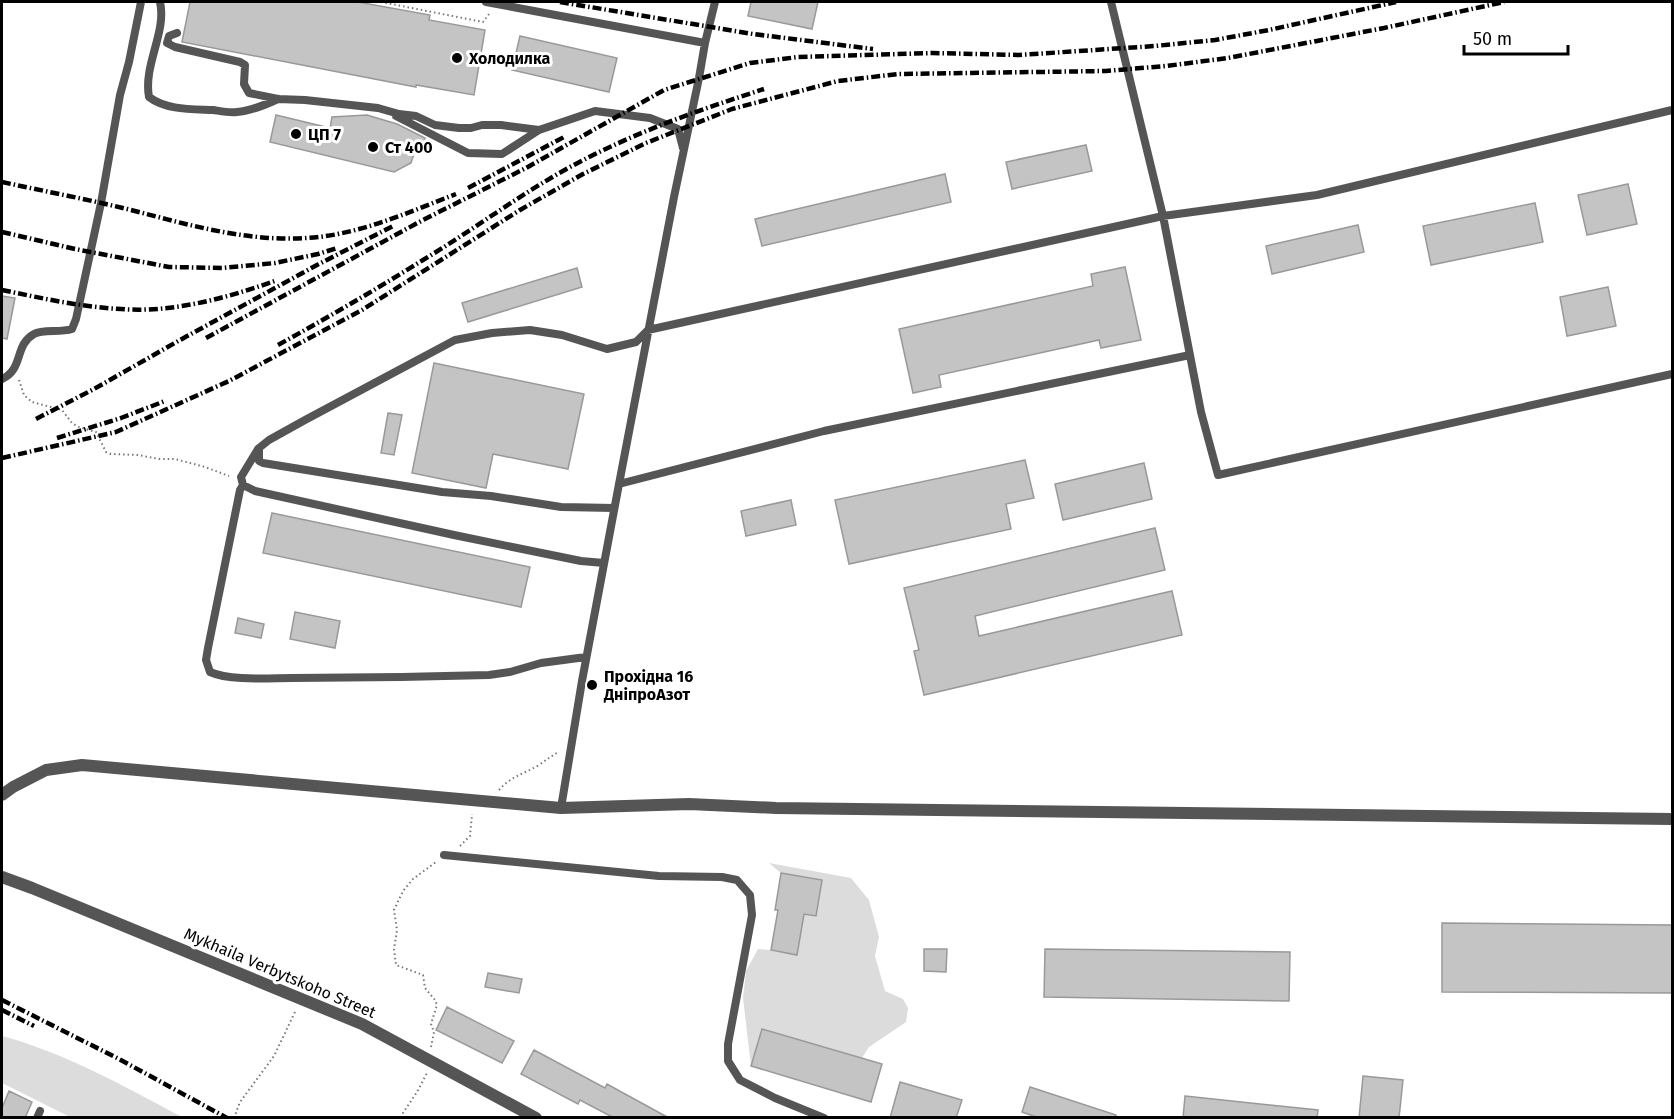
<svg xmlns="http://www.w3.org/2000/svg" width="1674" height="1119" font-family="'Fira Sans',sans-serif">
<style>
.green{fill:#dcdcdc}
.building{fill:#c4c4c4;stroke:#999;stroke-width:1.5}
.lines{fill:none;stroke-linecap:round;stroke-linejoin:round}
.path{stroke:#777;stroke-width:2;stroke-dasharray:1.5 3;stroke-linecap:butt}
.service{stroke:#555;stroke-width:8}
.minor{stroke:#555;stroke-width:12}
.tertiary{stroke:#555;stroke-width:12}
.rail{stroke:#000;stroke-width:4.5;stroke-dasharray:9 3 1.5 3;stroke-linecap:butt}
.poi-dot{fill:#000;stroke:#fff;stroke-width:2}
.labels{text-anchor:middle;dominant-baseline:central;stroke-width:6;stroke-linejoin:round;paint-order:stroke}
.poi-label{font-size:16px;font-weight:bold;fill:#000;stroke:#fff;text-anchor:start}
.street-label{font-size:16px;fill:#000;stroke:#fff}
</style>
<rect width="100%" height="100%" fill="#fff"/>
<path class="green" d="M769,863L851,878L869,900L879,937L875,956L885,991L903,999L908,1008L906,1022L869,1047L862,1058L763,1029L751,1066L743,998L746,971L758,949L771,950L797,954L804,914L816,916L822,880L781,873Z
M2,1036C65,1053 124,1086 182,1117H70L2,1083Z"/>
<path class="building" d="M190,2H358L430,15L429,20L485,30L474,95L416,85V87L182,42Z
M751,2H818L812,29L748,16Z
M520,36L617,58L609,92L512,70Z
M276,115L330,128L332,117L367,115L397,124L425,138V143L415,151L411,163L394,172L270,142Z
M1086,145L1092,171L1012,189L1006,162Z
M945,174L951,202L762,246L755,219Z
M1628,184L1637,224L1587,235L1578,195Z
M1535,203L1543,242L1431,265L1423,226Z
M1358,225L1364,252L1272,274L1266,246Z
M1125,267L1141,340L1101,348L1099,340L939,375L941,387L913,393L899,329L1093,286L1091,274Z
M577,268L582,287L468,322L462,303Z
M1608,287L1616,326L1567,336L1560,297Z
M2,296L15,298L7,339L2,338Z
M434,363L584,394L568,469L493,454L486,488L412,473Z
M388,413L402,415L394,455L381,453Z
M1025,460L1034,498L1006,504L1011,529L849,564L835,500Z
M1144,463L1152,499L1063,520L1055,484Z
M791,500L796,525L746,536L741,511Z
M272,513L530,567L521,607L263,553Z
M1155,528L1165,570L975,616L979,636L1172,591L1182,635L924,695L914,651L919,650L904,588Z
M295,612L340,621L335,648L290,639Z
M238,618L264,624L261,638L235,633Z
M781,873L822,880L816,916L804,914L797,955L771,950L778,910H775Z
M1442,923L1672,925V993L1442,992Z
M924,949H947L946,972L924,971Z
M1045,949L1290,952L1289,1001L1044,997Z
M488,973L522,979L519,993L485,987Z
M447,1007L514,1041L502,1063L436,1030Z
M762,1029L882,1064L871,1102L751,1066Z
M534,1050L605,1088L607,1084L669,1118H614L580,1100L578,1104L521,1074Z
M1363,1076L1403,1080L1399,1118H1359Z
M900,1082L962,1100L956,1118H890Z
M1030,1087L1116,1115V1118H1039L1022,1112Z
M9,1091L32,1102L25,1118H2V1108Z
M1185,1096L1318,1110L1317,1118H1183Z"/>
<g class="lines">
<path class="path" d="M381,2L483,22L489,14
M19,380L24,395L32,402L62,410L72,423L79,427L96,432L106,452L111,454L138,455L159,459H175L205,467L229,476
M499,790C511,776 524,774 539,765C546,760 551,756 559,752
M460,846L470,836L472,814
M431,1047L434,1032L431,1024L437,1005L435,1000L425,988L423,975L396,965L394,949L397,930L394,910L403,891L413,879L436,862
M234,1118L240,1102L274,1056L295,1012
M402,1118L403,1113L417,1092L427,1073"/>
<path class="service" d="M160,2C167,32 143,65 149,97C166,110 191,109 213,110C220,111 229,113 237,112C251,111 265,105 278,99
M486,2L705,43
M1111,2L1163,216L1201,412L1218,475L1672,374
M177,33L169,36L167,43L175,47L240,62L245,65L244,84L249,93L278,99L305,100L378,108L399,114L416,116L435,125L459,128H471L482,125H501L539,130
M396,116L468,153L502,154L539,130L595,111L650,118L678,129L683,148
M2,379C24,369 14,345 34,334C43,329 60,333 72,329L76,319L101,203L120,95L129,62L141,2
M258,449L241,477L243,485L255,491L454,535L581,561L604,563
M619,484L824,431L1190,355
M243,485L240,490L208,648L206,660L210,672C230,681 269,678 292,678C357,678 423,677 489,675L510,672L541,663L586,657
M614,508L561,507L491,496L442,492L263,463L259,461V448L269,440L305,420L455,340L492,333L530,330L562,335L607,349L636,342L648,330L1163,216L1317,195L1672,110
M561,808L582,681L619,484L674,197L699,78L705,43L715,2
M444,855L659,876L722,877L737,880L750,895L752,915L728,1044V1061L740,1080L775,1098L824,1118
M37,1118L40,1111"/>
<path class="minor" d="M2,877L32,888L362,1024L536,1118"/>
<path class="tertiary" d="M2,795L13,787L46,770L82,765L561,808L689,804L776,808L1672,819"/>
<path class="rail" d="M560,2L753,34L873,49
M2,182C43,191 86,199 127,209C186,224 245,242 307,238C359,235 409,212 456,194
M468,188L566,136
M2,232L75,249L169,267L222,268L275,263L318,254L337,248
M2,290C41,298 81,307 121,309C173,313 226,298 275,281
M206,338L423,220L526,168L664,90L750,63L798,57L933,53L1019,55L1155,46L1215,40L1269,30L1396,2
M278,345C327,318 375,290 423,260C473,230 519,195 570,167C633,133 696,111 764,89
M36,419L94,389L180,340L317,265L393,226
M57,438L121,418L165,401
M2,458L116,432L229,381L362,310L520,210L583,174L646,143L732,109L838,81L898,74L1106,71L1166,66L1228,58L1384,28L1504,2
M2,1000L119,1059L227,1118
M2,1010L34,1026"/>
</g>
<g class="poi-dot">
<circle cx="457" cy="58" r="6"/>
<circle cx="296" cy="134" r="6"/>
<circle cx="373" cy="147" r="6"/>
<circle cx="592" cy="685" r="6"/>
</g>
<g class="labels">
<g class="poi-label">
<text x="469" y="58">Холодилка</text>
<text x="308" y="134">ЦП 7</text>
<text x="385" y="147">Ст 400</text>
<text x="604" y="676">Прохідна 16<tspan x="604" dy="18">ДніпроАзот</tspan></text>
</g>
<g class="street-label">
<text transform="translate(280 973) rotate(23)">Mykhaila Verbytskoho Street</text>
</g>
</g>
<rect width="1674" height="1119" fill="none" stroke="#000000" stroke-width="6"/>
<path d="M1464 45v9h104v-9" fill="none" stroke="#000000" stroke-width="3"/>
<text x="1473" y="45" font-size="18" fill="#000000" stroke="#ffffff" stroke-width="4.5" paint-order="stroke">50 m</text>
</svg>
